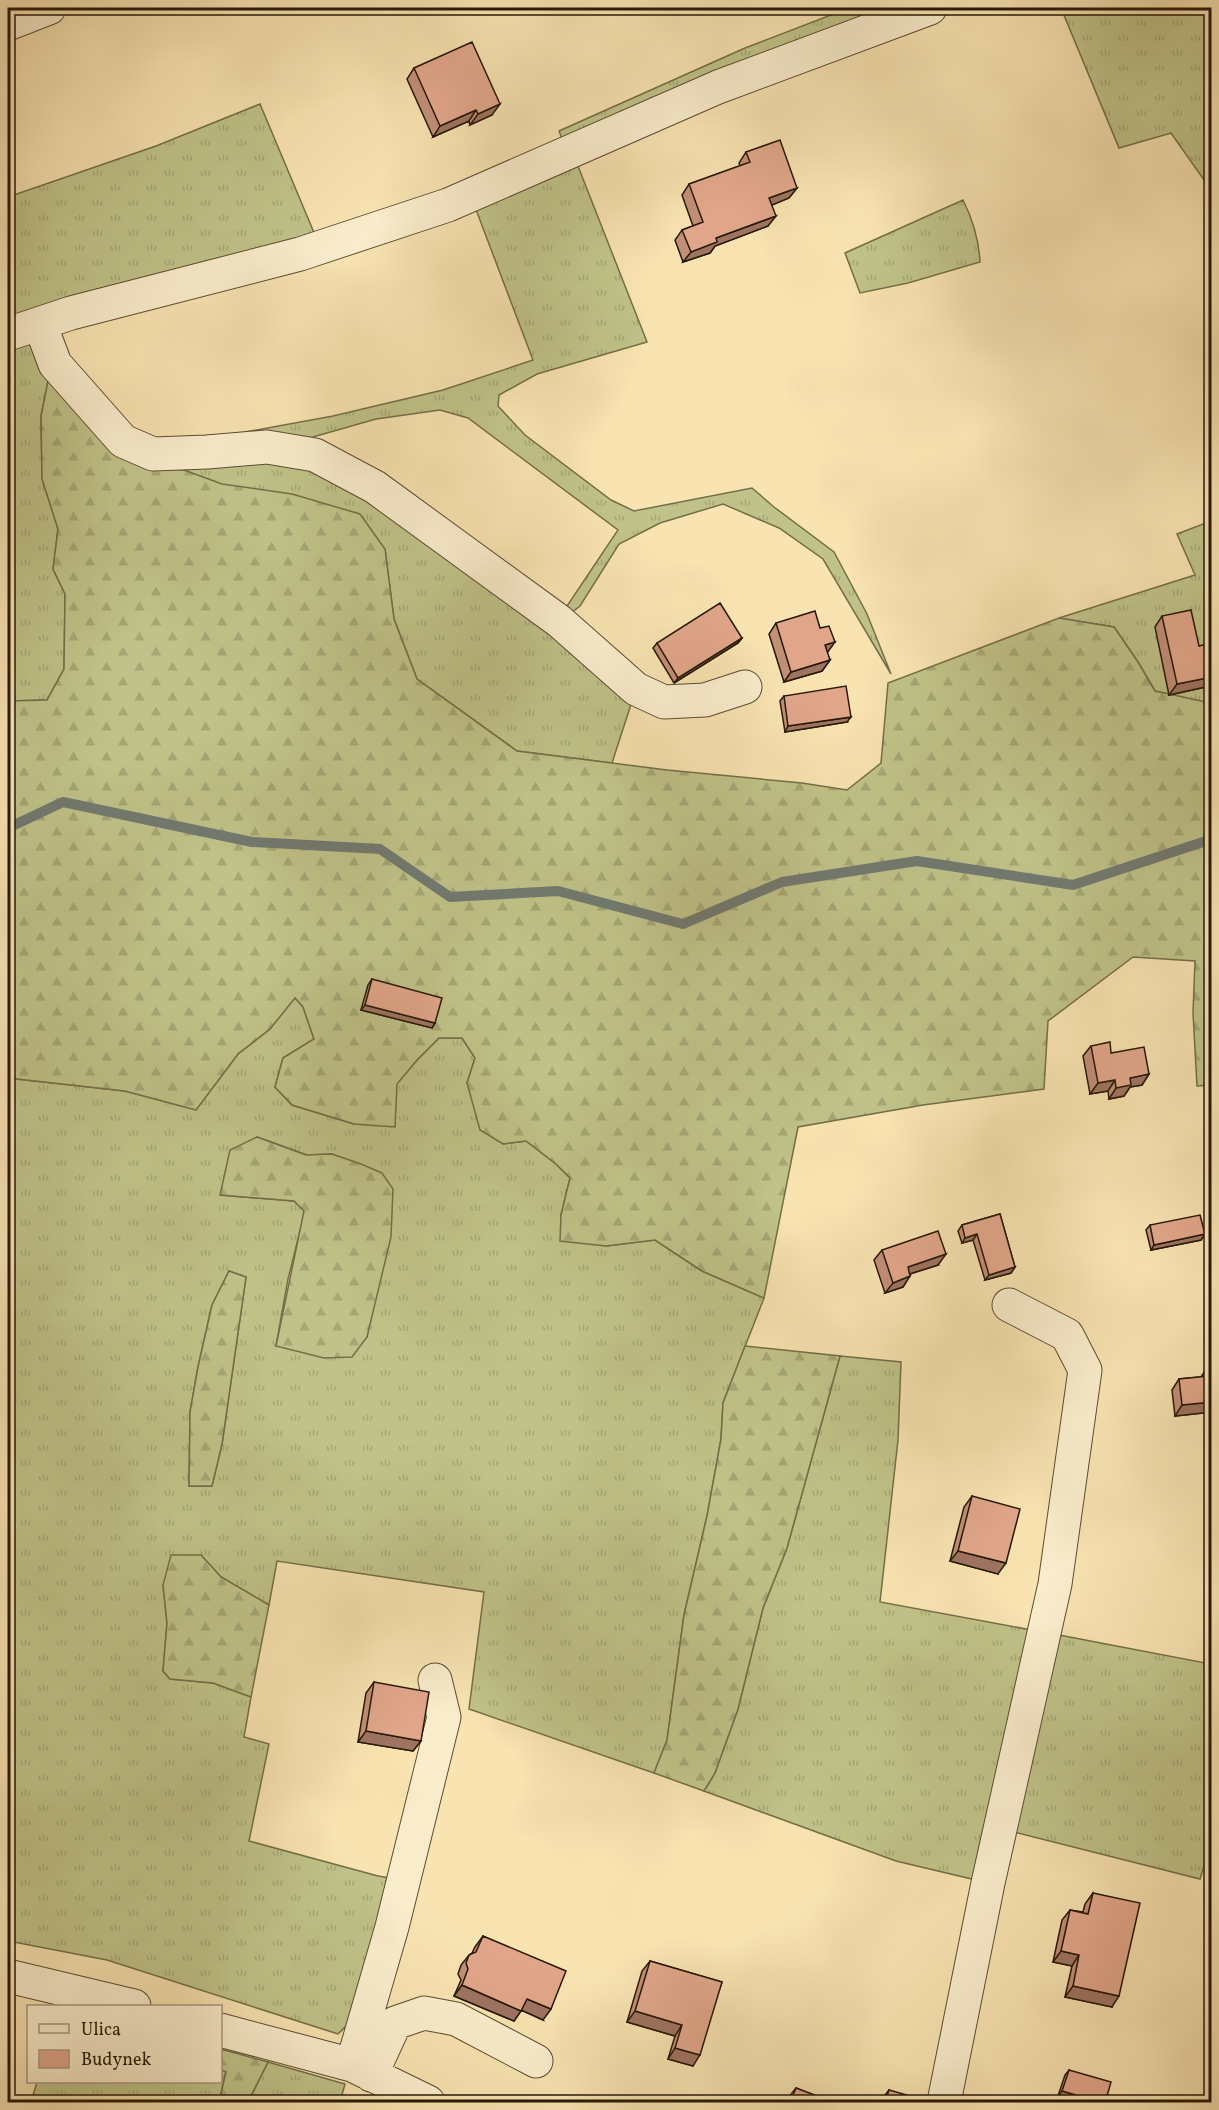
<svg xmlns="http://www.w3.org/2000/svg" width="1219" height="2110" font-family="Vollkorn,serif">
<style>
.grass{fill:url(#grass-tufts);stroke:#746e48;stroke-width:1.5;fill-rule:evenodd}
.forest{fill:url(#forest-firs);stroke:#746e48;stroke-width:1.5}
.lines{fill:none;stroke-linecap:round;stroke-linejoin:round}
.stream{stroke:#717a71;stroke-width:10}
.minor-casing{stroke:#5b4c32;stroke-width:35}
.minor{stroke:#faedcc;stroke-width:33}
.wall{fill:#c28f77;stroke:#271907;stroke-width:1.5}
.shaded-wall{fill:#9e7461;stroke:#271907;stroke-width:1.5}
.building{fill:#e1a68a;stroke:#271907;stroke-width:1.5}
</style>
<defs>
<pattern id="grass-tufts" width="24" height="20" patternUnits="userSpaceOnUse" patternTransform="scale(1.5)"><rect width="24" height="20" fill="#c0c389"/><path d="M3 7l-1-3M5 7V3M7 7l1-3M15 17l-1-3M17 17v-4M19 17l1-3" fill="none" stroke="#a5a775"/></pattern>
<pattern id="forest-firs" width="22" height="20" patternUnits="userSpaceOnUse" patternTransform="scale(1.5)"><rect width="22" height="20" fill="#c0c389"/><path d="M5 1l3.5 6h-7zM16 11l3.5 6h-7z" fill="#a5a775"/></pattern>
</defs>
<rect width="100%" height="100%" fill="#f8e3b1"/>
<filter id="stains"><feTurbulence type="fractalNoise" baseFrequency=".00333" numOctaves="4"/><feColorMatrix values="0 0 0 0 .2 0 0 0 0 .09 0 0 0 0 .02 0 0 0 .5 -.17"/></filter>
<radialGradient id="worn" r=".72"><stop offset=".6" stop-color="#630" stop-opacity="0"/><stop offset="1" stop-color="#630" stop-opacity=".3"/></radialGradient>
<path class="grass" d="M849,8H899L564,144L559,131L745,48Z
M1061,8H1211V190L1171,133L1119,148Z
M260,104L315,235L8,325V197L156,146Z
M576,161L647,342L537,374L499,395L498,406L525,435L611,500L634,511L752,488L774,507L834,552L867,614L891,674L823,559L779,528L723,504L660,523L619,544L580,606L571,613L565,609L618,530L468,418L440,410L376,419L306,439L224,436L333,416L443,390L533,360L475,207Z
M963,200C973,220 979,240 980,262L908,283L860,293L845,253Z
M37,333L48,381L41,416L42,479L58,529L53,569L65,594L64,669L47,700L8,701V343Z
M252,457L315,466L372,497L634,695L612,763L517,751L417,679L394,619L385,549L184,470L153,467Z
M1211,521V704L1155,691L1138,662L1114,627L1059,618L1195,575L1177,534Z
M295,997L303,1007L314,1039L283,1058L275,1087L292,1105L354,1124L395,1126L396,1084L417,1060L439,1038H462L475,1058L467,1083L503,1144L526,1141L556,1164L570,1178L561,1215L606,1246L655,1240L702,1271L764,1298L723,1403L721,1439L707,1516L684,1615L667,1740L654,1773L469,1709L484,1592L277,1561L269,1605L221,1577L201,1555L163,1585L167,1623L163,1671L170,1679L213,1683L251,1697L244,1737L269,1744L249,1841L378,1876L397,1879L348,2024L338,2034L107,1960L8,1941V1078L125,1091L196,1110L238,1054L270,1029ZM257,1137L307,1155L332,1154L382,1173L373,1305L367,1337L276,1346L288,1279L305,1211L294,1201L221,1195ZM229,1271L246,1277L222,1444L212,1486H189L190,1412L198,1367L212,1305Z
M840,1356L901,1362L898,1440L880,1602L1037,1631L976,1880L896,1861L704,1791L715,1773L738,1709L763,1608L787,1548Z
M1059,1635L1211,1664V1843L1200,1879L1014,1832Z
M268,2062L345,2084L340,2102H248Z
M221,2070L226,2071L219,2102H31L37,2082H220Z"/>
<path class="forest" d="M48,381L153,467L184,470L222,484L292,494L360,514L385,549L394,619L417,679L517,751L667,770L802,783L847,790L881,763L888,683L1059,618L1114,627L1138,662L1155,691L1211,703V1085L1197,1086L1193,1013L1195,961L1133,957L1048,1021L1044,1089L923,1105L798,1127L764,1298L702,1271L655,1240L606,1246L560,1241L561,1215L570,1178L556,1164L526,1141L503,1144L480,1130L467,1083L475,1058L462,1038H439L417,1060L397,1084L395,1127L354,1124L292,1105L275,1087L283,1058L314,1039L303,1007L295,998L270,1029L238,1054L196,1110L125,1091L8,1078V701L47,700L64,669L65,594L53,569L58,529L42,479L41,416Z
M257,1137L306,1155L332,1154L361,1164L382,1173L393,1189L391,1237L367,1337L352,1357L324,1358L276,1346L304,1211L294,1201L220,1195L230,1150Z
M229,1271L246,1277L222,1444L212,1486H189L190,1412L198,1367L212,1305Z
M745,1346L840,1356L787,1548L763,1608L738,1709L715,1773L704,1791L654,1773L667,1740L684,1615L707,1516L721,1439L723,1403Z
M171,1555H201L221,1577L269,1605L251,1697L213,1683L170,1679L163,1671L167,1623L163,1585Z
M221,2049L268,2062L248,2102H219L226,2072L221,2070Z"/>
<g class="lines">
<path class="stream" d="M8,828L63,802L252,842L380,849L450,897L558,891L683,924L782,882L917,861L1073,885L1212,839"/>
<defs>
<path id="minor" d="M8,24L49,8
M40,324L55,364L123,441L153,454L207,452L267,447L315,455L375,487L559,621L636,689L664,702L705,700L745,687
M8,334L71,313L300,254L448,205L718,87L930,8
M8,1976L134,2006
M220,2030L352,2065L428,2102
M352,2065L392,1927L444,1717L435,1680
M371,2075L395,2023L424,2013L456,2019L536,2061
M944,2102L988,1883L1055,1584L1085,1370L1067,1335L1009,1305"/>
</defs>
<use href="#minor" class="minor-casing"/>
<use href="#minor" class="minor"/>
</g>
<path class="wall" d="M414,68L492,115L470,125L469,121L433,137L407,79Z
M746,152L797,188L789,198L772,205L768,226L715,246L710,253L683,262L675,240L682,230L693,226L682,195L689,184L740,166L739,163Z
M1162,616L1199,646L1212,650V683L1210,686L1169,695L1155,627Z
M776,623L827,653L830,660L822,671L784,682L769,634Z
M742,638L738,643L674,683L653,648L657,643Z
M784,696L847,722L785,732L780,701Z
M372,979L435,1023L432,1028L361,1010L368,985Z
M1091,1046L1111,1053L1149,1074L1142,1085L1130,1087L1124,1096L1109,1099L1108,1091L1090,1094L1083,1056Z
M1000,1214L1015,1267L1011,1273L985,1280L973,1240L962,1243L958,1231L962,1225Z
M1150,1225L1205,1234L1201,1240L1151,1250L1146,1230Z
M882,1250L938,1265L910,1274L903,1287L885,1293L874,1260Z
M1212,1367V1412L1175,1416L1172,1390L1179,1379L1201,1377L1207,1368Z
M972,1496L998,1574L950,1561L964,1507Z
M374,1682L421,1741L413,1751L358,1742L366,1693Z
M1093,1893L1112,2007L1065,1997L1072,1966L1053,1962L1062,1920L1070,1910L1083,1912L1085,1904Z
M483,1936L543,2020L521,2010L514,2021L454,1996L461,1980L458,1974L461,1965L469,1955L472,1953L475,1947Z
M650,1961L722,1982L693,2066L668,2059L675,2036L627,2022L642,1971Z
M1069,2070L1105,2103H1072V2100L1058,2096L1065,2075Z
M796,2088L835,2103H787L788,2098Z
M889,2090L921,2103H883L885,2095Z"/>
<path class="shaded-wall" d="M500,104L492,115L470,125L478,114Z
M476,110L469,121L433,137L440,126Z
M797,188L789,198L762,209L769,198Z
M776,216L768,226L715,246L710,253L683,262L691,252L716,238Z
M742,638L738,643L674,683L678,678Z
M835,642L827,653L825,645Z
M830,660L822,671L784,682L791,672Z
M1212,677V683L1210,686L1169,695L1177,684Z
M851,717L847,722L785,732L788,726Z
M365,1005L435,1023L432,1028L361,1010Z
M1149,1074L1142,1085L1130,1087L1124,1096L1109,1099L1116,1088L1130,1078Z
M1115,1080L1108,1091L1090,1094L1098,1083Z
M977,1234L973,1240L962,1243L965,1238Z
M1205,1234L1201,1240L1151,1250L1154,1245Z
M946,1254L938,1265L900,1277L908,1267Z
M1015,1267L1011,1273L985,1280L989,1275Z
M910,1276L903,1287L885,1293L893,1283Z
M1212,1402V1412L1175,1416L1182,1405Z
M958,1551L1006,1563L998,1574L950,1561Z
M366,1731L421,1741L413,1751L358,1742Z
M1061,1951L1079,1955L1072,1966L1053,1962Z
M462,1985L521,2011L514,2021L454,1996Z
M1073,1986L1119,1996L1112,2007L1065,1997Z
M527,1999L551,2009L543,2020L519,2009Z
M635,2011L682,2025L675,2036L627,2022Z
M675,2048L700,2055L693,2066L668,2059Z
M1062,2091L1076,2095L1072,2100L1058,2096Z"/>
<path class="building" d="M472,42L500,104L478,114L476,110L440,126L414,68Z
M780,140L797,188L769,198L776,216L716,238L717,242L691,252L682,230L703,222L689,184L750,162L746,152Z
M720,603L742,638L678,678L657,643Z
M1191,610L1199,646L1210,643L1212,650V677L1177,684L1162,616Z
M815,611L820,628L829,626L835,642L825,645L830,660L791,672L776,623Z
M846,686L851,717L788,726L784,696Z
M372,979L442,998L435,1023L365,1005Z
M1110,1042L1111,1053L1144,1047L1149,1074L1130,1078L1131,1085L1116,1088L1115,1080L1098,1083L1091,1046Z
M1000,1214L1015,1267L989,1275L977,1234L965,1238L962,1225Z
M1200,1215L1205,1234L1154,1245L1150,1225Z
M938,1231L946,1254L908,1267L910,1276L893,1283L882,1250Z
M1212,1367V1402L1182,1405L1179,1379L1208,1376L1207,1368Z
M972,1496L1020,1509L1006,1563L958,1551Z
M374,1682L429,1692L421,1741L366,1731Z
M1093,1893L1140,1903L1119,1996L1073,1986L1079,1955L1061,1951L1070,1910L1088,1914Z
M483,1936L566,1971L551,2009L527,1999L521,2011L462,1985L468,1969L466,1963L469,1955L476,1952Z
M650,1961L722,1982L700,2055L675,2048L682,2025L635,2011Z
M1069,2070L1111,2082L1105,2103H1074L1076,2095L1062,2091Z
M796,2088L835,2103H790Z
M889,2090L921,2099V2103H885Z"/>
<rect width="1219" height="2110" fill="none" stroke="#f8e3b1" stroke-width="30"/>
<rect x="9" y="9" width="1201" height="2092" fill="none" stroke="#271907" stroke-width="3"/>
<rect x="15" y="15" width="1189" height="2080" fill="none" stroke="#271907" stroke-width="1.5"/>
<rect x="27" y="2005" width="195" height="78" fill="#faedcc" stroke="#a6987d" stroke-width="1.5"/>
<rect x="39" y="2024" width="30" height="9" fill="#faedcc" stroke="#a6987d" stroke-width="1.5"/>
<text x="81" y="2035" font-size="18" fill="#271907">Ulica</text>
<rect x="39" y="2050" width="30" height="18" fill="#e1a68a" stroke="#a6987d" stroke-width="1.5"/>
<text x="81" y="2065" font-size="18" fill="#271907">Budynek</text>
<rect width="100%" height="100%" filter="url(#stains)"/>
<rect width="100%" height="100%" fill="url(#worn)"/>
</svg>
